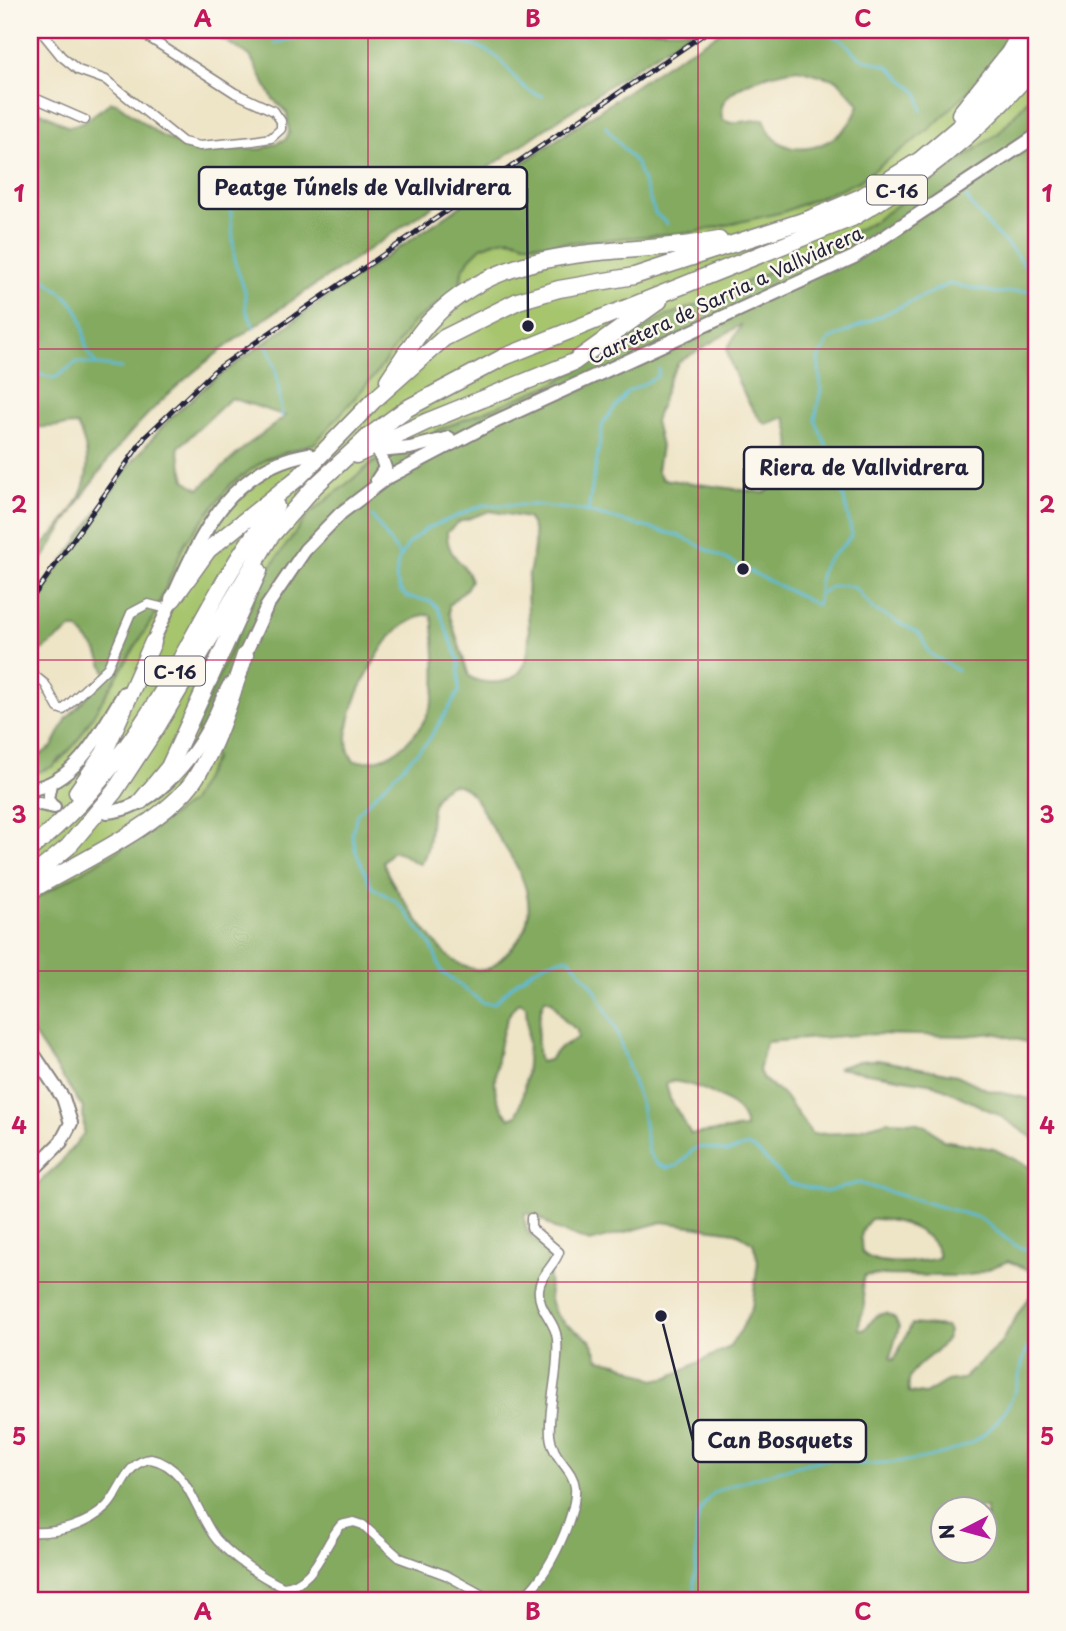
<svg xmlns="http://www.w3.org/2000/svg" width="1066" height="1631" font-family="'Playpen Sans',sans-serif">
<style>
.green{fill:#a6c56d;stroke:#647454;stroke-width:2}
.forest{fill:#84aa60;stroke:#53664e;stroke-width:2;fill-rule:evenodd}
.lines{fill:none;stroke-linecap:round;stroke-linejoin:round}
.stream{stroke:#5bbcda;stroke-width:2.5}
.minor-casing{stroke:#888380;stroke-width:11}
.tertiary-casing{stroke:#888380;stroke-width:14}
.secondary-casing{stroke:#888380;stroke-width:16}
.motorway-casing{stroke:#888380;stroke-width:19}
.minor{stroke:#fff;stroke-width:8}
.tertiary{stroke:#fff;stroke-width:10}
.secondary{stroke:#fff;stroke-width:12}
.motorway{stroke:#fff;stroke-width:16}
.rail-casing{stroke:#22223b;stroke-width:5}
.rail{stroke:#fbf7ec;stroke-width:2.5;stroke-dasharray:8;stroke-linecap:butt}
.grid{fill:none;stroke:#c2185b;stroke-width:2;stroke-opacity:0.55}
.labels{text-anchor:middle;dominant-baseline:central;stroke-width:5;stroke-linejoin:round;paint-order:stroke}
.shield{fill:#fbf7ec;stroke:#636270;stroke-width:2}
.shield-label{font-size:18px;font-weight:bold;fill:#22223b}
.street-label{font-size:19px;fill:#22223b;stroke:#fbf7ec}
.leader{fill:none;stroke:#22223b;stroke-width:2.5}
.callout-dot{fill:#22223b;stroke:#fbf7ec;stroke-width:2.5}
.callout{fill:#fbf7ec;stroke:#22223b;stroke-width:2.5}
.callout-label{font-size:21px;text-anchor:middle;font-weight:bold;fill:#22223b}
.neatline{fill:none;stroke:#c2185b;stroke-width:2.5}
.grid-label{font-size:23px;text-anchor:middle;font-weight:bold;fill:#c2185b}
</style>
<rect width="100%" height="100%" fill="#fbf7ec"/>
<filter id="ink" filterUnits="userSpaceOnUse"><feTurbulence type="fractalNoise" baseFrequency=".0143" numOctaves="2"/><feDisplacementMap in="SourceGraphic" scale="14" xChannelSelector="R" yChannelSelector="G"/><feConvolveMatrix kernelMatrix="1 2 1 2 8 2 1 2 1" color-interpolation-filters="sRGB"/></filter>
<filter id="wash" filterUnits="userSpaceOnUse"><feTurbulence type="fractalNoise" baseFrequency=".00686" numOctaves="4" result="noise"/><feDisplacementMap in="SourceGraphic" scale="28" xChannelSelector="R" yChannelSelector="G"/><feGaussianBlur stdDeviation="1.57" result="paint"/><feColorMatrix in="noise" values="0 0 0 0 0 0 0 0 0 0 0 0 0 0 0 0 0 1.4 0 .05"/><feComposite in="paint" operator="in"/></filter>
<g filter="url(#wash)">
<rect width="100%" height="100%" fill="#eee4c6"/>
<path class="green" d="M1009,30H1036V90L1000,132L872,223L742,284L729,293L664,317L553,384L441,429L373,462L309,515L264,576L196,726L215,758L191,802L148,833L30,902V775L59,762L76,743L154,616L184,544L231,484L266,459L315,443L375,375L413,322L460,287L462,271L470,258L481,247L503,239L550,244L696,232L991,69Z"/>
<path class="forest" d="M206,30H693C586,99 482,173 377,244C299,297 213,347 147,415C100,462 66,523 30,579V558C69,520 106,481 77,425L30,428V106L69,127L85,121L111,102L117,103L160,135L190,149H262L286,139L289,133L287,113L273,99L250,56Z
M725,30H1009L991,69L931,128L859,181L783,212L696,232L550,244L525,243L511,238L496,241L481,247L470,258L462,271L460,287L413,322L375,375L315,443L266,459L231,484L184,544L154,616L76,743L52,767L30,775V761L52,747L67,718L107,675L97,651L78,629H71L30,659V609L131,463L168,420L212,381L317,304L670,62ZM798,69L837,80L859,104C848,147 779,171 764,119L731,123L723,120C710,87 776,72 798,69ZM231,398L286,416L246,446L199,489L185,480L178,448Z
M1036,90V1045L995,1033L964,1036L869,1034L766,1042L759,1071L763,1079L784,1095L812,1134L844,1133L888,1121L915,1122L928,1127L943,1140L994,1149L1036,1170V1273L1008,1261L976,1274L962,1276L865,1275C859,1286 865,1294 864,1305C864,1314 858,1319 859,1329L864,1330L877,1315L886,1313L895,1318L899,1327L890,1358L894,1360L912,1324L946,1327L949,1331C944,1358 904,1360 909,1392L925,1394L947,1381L962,1379L1000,1344L1025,1302L1036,1291V1601H30V1191L60,1163L84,1133L83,1108L30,1029V902L148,833L191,802L215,758L198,734L196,726L264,576L308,515L373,463L441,429L553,384L664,317L729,293L742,284L872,223L1000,132ZM742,324L727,349C730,368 751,414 766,424L785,417C795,445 793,477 764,493L662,479L657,470L661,446L655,421L670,377L679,362ZM490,511L527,518C542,534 530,562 528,581C523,611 545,676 500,682C490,683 477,682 469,676L449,613V605L467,588L471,580C464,560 447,559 447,532L459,522ZM423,615H431L433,623C434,642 437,670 435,688C430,728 395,766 354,761C331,733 372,660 391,636C400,626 411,621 423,615ZM453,784C475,787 483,814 494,831C520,867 548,912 510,950C502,958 495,966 485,970C474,970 462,966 453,960C437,950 386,879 383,861L393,851C405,852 409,862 420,864C439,840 418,794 453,784ZM545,999L552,1001L565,1021L577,1030L578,1038L559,1048L549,1060L540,1062C536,1046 537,1014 545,999ZM520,1002L526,1006C529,1040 529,1082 517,1115L510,1118C504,1111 498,1104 496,1094C492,1075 502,1011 520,1002ZM671,1081C691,1082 747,1102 745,1128L691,1134L670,1099L666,1083ZM525,1213L538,1216L555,1229L590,1242L662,1222L735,1232L753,1243L758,1261L752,1308L741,1330L728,1348L669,1377L654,1380L620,1364L599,1359L590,1340L566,1324L555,1313L550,1300L548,1254C538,1238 522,1237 525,1213ZM871,1219C894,1218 936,1230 939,1258C920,1262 876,1268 862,1252C860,1238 860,1229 871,1219ZM944,1508H986V1550H944Z
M878,1060L957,1075L988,1090L1036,1100V1140L997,1114L934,1084L837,1068L859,1061Z"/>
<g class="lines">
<path class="stream" d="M431,30C452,46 475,41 493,54C512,68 517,90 543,96
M790,30L829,35L843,40L854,53L866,60L888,66L919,94L922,111
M275,43L330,30
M605,126L637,165L655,213L667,224
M227,170L235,263L245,291L246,310L254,327
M966,197C986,229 1018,249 1036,282
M30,267C45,282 70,294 79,313C89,334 78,343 97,365
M1036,290L998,293L949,284L829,340L818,359L821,389L815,420L838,471L852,535C844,547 829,556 824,565C817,577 821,591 817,605L680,536L584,511L535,505H483L426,529L409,543L398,561L396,579L400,590L407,597L430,601L438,608L459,661V692L428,741L357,814L352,834L356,852L372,887L396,901L410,917L432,947L442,972L483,1003H495C512,984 542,958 569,958L594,988L615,1027L641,1105L648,1151L656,1163L667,1168L677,1166L694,1149L704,1147L726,1152L748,1146L758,1152L789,1183L826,1192L858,1183L980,1218L1014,1245L1036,1253
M267,346C281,377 277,386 282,416
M30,372L55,378L77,362L121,368
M588,511L603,423L627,392L657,377L659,369
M372,516L400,556
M821,593L830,587L843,585L855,588L873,609L920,634L929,653L957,670
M697,1601C691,1587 696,1575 696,1560C697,1535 692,1516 711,1495C718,1486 818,1459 832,1459C841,1459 850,1464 858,1464C898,1463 937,1460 972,1442C990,1432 1004,1415 1013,1396C1023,1375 1018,1356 1036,1338"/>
</g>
</g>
<g filter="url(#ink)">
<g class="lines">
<defs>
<path id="minor" d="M40,30L61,56L78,70L106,80L183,142L200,146L253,141L271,138L281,129V121L274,111L235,93L137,30
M30,96L85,120
M30,672L45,684L58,708L63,710L108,667L131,613L148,604L168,609
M30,1532C57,1534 88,1525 107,1506C122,1490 126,1461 151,1459C190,1467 195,1514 217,1540C233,1558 262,1577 283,1587C315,1585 323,1545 341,1525L354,1522L363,1525L400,1558L446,1575L486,1597L503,1601
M515,1601C541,1593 578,1516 575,1487C573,1468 552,1459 550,1435C548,1403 560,1371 557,1339C556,1321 537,1310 539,1289C540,1275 555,1265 559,1252L531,1228V1218"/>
<path id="tertiary" d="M51,784L48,799L54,807"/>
<path id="secondary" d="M377,480L385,468L379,451L410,448L449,438
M149,649C188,574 210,470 309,454
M241,663L267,606L305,550L341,513L387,478L490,424L854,257L1036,136
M30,789C76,784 103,728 124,693
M30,802L54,807
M107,812C151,809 188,765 208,729C216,715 221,699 229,685
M30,1049L63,1098L71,1123L61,1142L30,1173"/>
<path id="motorway" d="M960,114L1009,53L1020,34
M388,380C402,360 415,336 432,319C511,238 618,258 719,240
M356,455L426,422L574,362L659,301
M173,599L208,550L299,477L373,401L444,338L518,301L559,289L634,276L809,219L861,197L920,160L966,121L1036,41
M77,792L104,753L153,642
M141,801L169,767L259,571
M30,849C91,801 137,738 175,670C206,614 235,556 276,506
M30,878L68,847L114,792L158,725L270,537L315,486L368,437L406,409L504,357L852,218C922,177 985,128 1036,64
M30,891C77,863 164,824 194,780C218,744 231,696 245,655"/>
</defs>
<use href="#minor" class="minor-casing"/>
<use href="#tertiary" class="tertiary-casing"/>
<use href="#secondary" class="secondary-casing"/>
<use href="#motorway" class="motorway-casing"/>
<use href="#minor" class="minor"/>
<use href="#tertiary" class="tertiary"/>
<use href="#secondary" class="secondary"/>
<use href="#motorway" class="motorway"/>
<defs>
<path id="rail" d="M30,601L145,437L214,371L710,30"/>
</defs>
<use href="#rail" class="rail-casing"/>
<use href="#rail" class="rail"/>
</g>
</g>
<path class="grid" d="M368,30V1601M698,30V1601M30,349H1036M30,660H1036M30,971H1036M30,1282H1036"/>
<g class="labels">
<g class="shield">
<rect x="867" y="175.5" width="60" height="29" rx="5"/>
<rect x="145" y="656.5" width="60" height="29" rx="5"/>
</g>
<g class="shield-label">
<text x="897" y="190">C-16</text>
<text x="175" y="671">C-16</text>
</g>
<g class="street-label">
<text transform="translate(725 294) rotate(-25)">Carretera de Sarria a Vallvidrera</text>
</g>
</g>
<path class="leader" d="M528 326L527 188M743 569L744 468M661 1316L693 1441"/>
<g class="callout-dot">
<circle cx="528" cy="326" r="7"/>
<circle cx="743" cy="569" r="7"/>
<circle cx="661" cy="1316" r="7"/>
</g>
<g class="callout">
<rect x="199" y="167" width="328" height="42" rx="7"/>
<rect x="744" y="447" width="239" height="42" rx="7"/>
<rect x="693" y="1420" width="173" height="42" rx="7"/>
</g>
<g class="callout-label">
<text x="363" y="195">Peatge Túnels de Vallvidrera</text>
<text x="864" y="475">Riera de Vallvidrera</text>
<text x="780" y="1448">Can Bosquets</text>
</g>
<rect width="1066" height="1631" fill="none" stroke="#fbf7ec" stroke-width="77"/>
<g transform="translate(964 1530) rotate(264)"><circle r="33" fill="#fbf7ec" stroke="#a4a2a5" stroke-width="2"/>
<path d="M0-5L12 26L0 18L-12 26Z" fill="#b5179e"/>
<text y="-10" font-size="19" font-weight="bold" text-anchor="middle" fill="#22223b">N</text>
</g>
<rect x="38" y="38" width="990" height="1554" class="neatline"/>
<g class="grid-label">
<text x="203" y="27">A</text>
<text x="533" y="27">B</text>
<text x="863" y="27">C</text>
<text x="19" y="202">1</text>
<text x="1047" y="202">1</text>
<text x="19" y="513">2</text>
<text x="1047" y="513">2</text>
<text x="19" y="823">3</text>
<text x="1047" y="823">3</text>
<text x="19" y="1134">4</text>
<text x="1047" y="1134">4</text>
<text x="19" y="1445">5</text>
<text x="1047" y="1445">5</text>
<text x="203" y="1620">A</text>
<text x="533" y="1620">B</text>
<text x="863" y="1620">C</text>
</g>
</svg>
